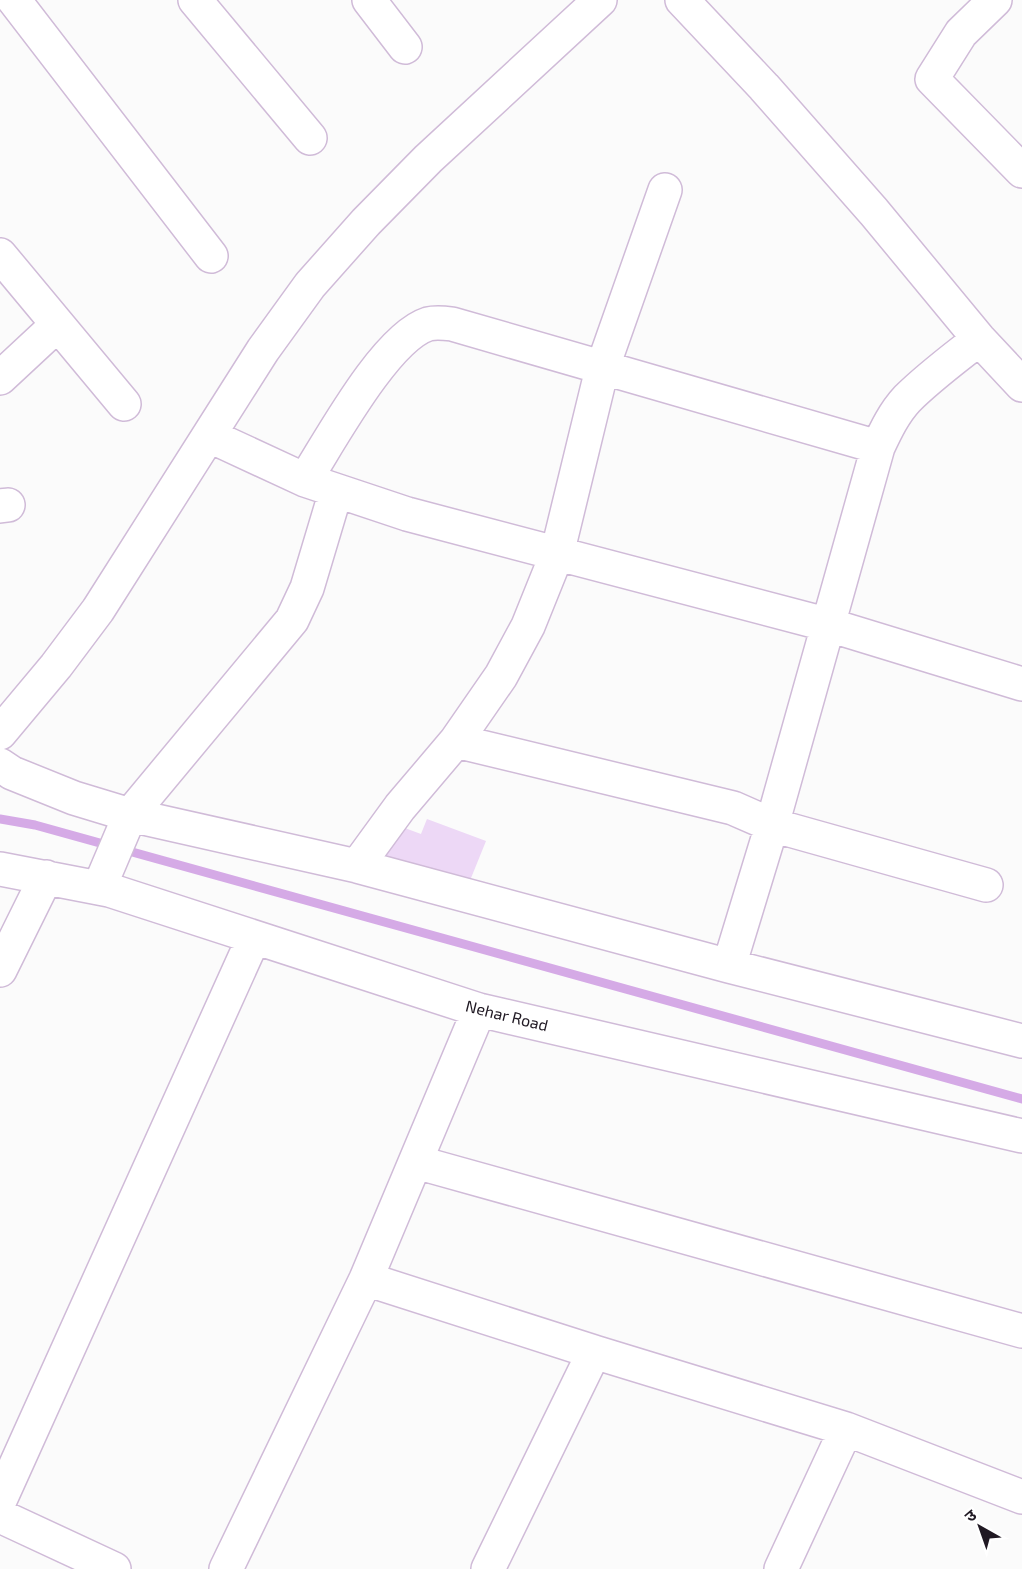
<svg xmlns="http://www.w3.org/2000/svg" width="1022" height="1569" font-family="'Exo 2','Noto Sans Devanagari',sans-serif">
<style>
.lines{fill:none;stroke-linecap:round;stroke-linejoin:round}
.stream{stroke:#d5aae6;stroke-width:9}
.building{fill:#edd8f6}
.minor-casing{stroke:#d0bbd8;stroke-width:36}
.minor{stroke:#fff;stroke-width:33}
.labels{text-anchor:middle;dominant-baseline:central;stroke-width:4.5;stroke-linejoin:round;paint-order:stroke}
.street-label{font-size:16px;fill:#201923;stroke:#fff}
</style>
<rect width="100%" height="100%" fill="#fbfbfb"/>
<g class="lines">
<path class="stream" d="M0,819L35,825L1022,1099"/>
</g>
<path class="building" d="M427,819L486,841L467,888L382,855L394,824L421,834Z"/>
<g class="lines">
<defs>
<path id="minor" d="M14,0L211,256
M195,0L310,138
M369,0L405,47
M682,0L764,87L874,212L979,339L1022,385
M995,0L961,33L932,79L1022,171
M0,255L124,404
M0,378L57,325
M210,436L305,480L407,514L829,625L1022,684
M878,447C886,430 894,413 907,399C929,377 955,358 979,339
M305,480C330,441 385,338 428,324C436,322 444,323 452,324L878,447L772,825L729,966
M0,506L8,505
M0,733L56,666L98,610L263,350L310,285L366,222L428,159L600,0
M456,741L733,808L772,825L986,885
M0,765L12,773L74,798L130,815L357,866L729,966L1022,1041
M357,866L400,807L456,741L501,676L528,626L557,554L602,369L665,190
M0,869L109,890L479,1010L1022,1136
M99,888L130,815L292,620L307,588L336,491
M0,970L46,877
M416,1162L1022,1331
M366,1279L594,1352
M0,1500L254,937
M0,1516L114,1569
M226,1569L366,1279L479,1010
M488,1569L594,1352L846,1429L1022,1497
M781,1569L846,1429"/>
</defs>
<use href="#minor" class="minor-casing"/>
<use href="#minor" class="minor"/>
</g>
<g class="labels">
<g class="street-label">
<text transform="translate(507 1015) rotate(14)">Nehar Road</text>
</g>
</g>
<g transform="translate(980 1527) rotate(320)" stroke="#ffffff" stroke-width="4.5" paint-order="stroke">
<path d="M0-4.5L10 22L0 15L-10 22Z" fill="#201923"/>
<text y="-9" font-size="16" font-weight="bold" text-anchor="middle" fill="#201923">उ</text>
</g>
</svg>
